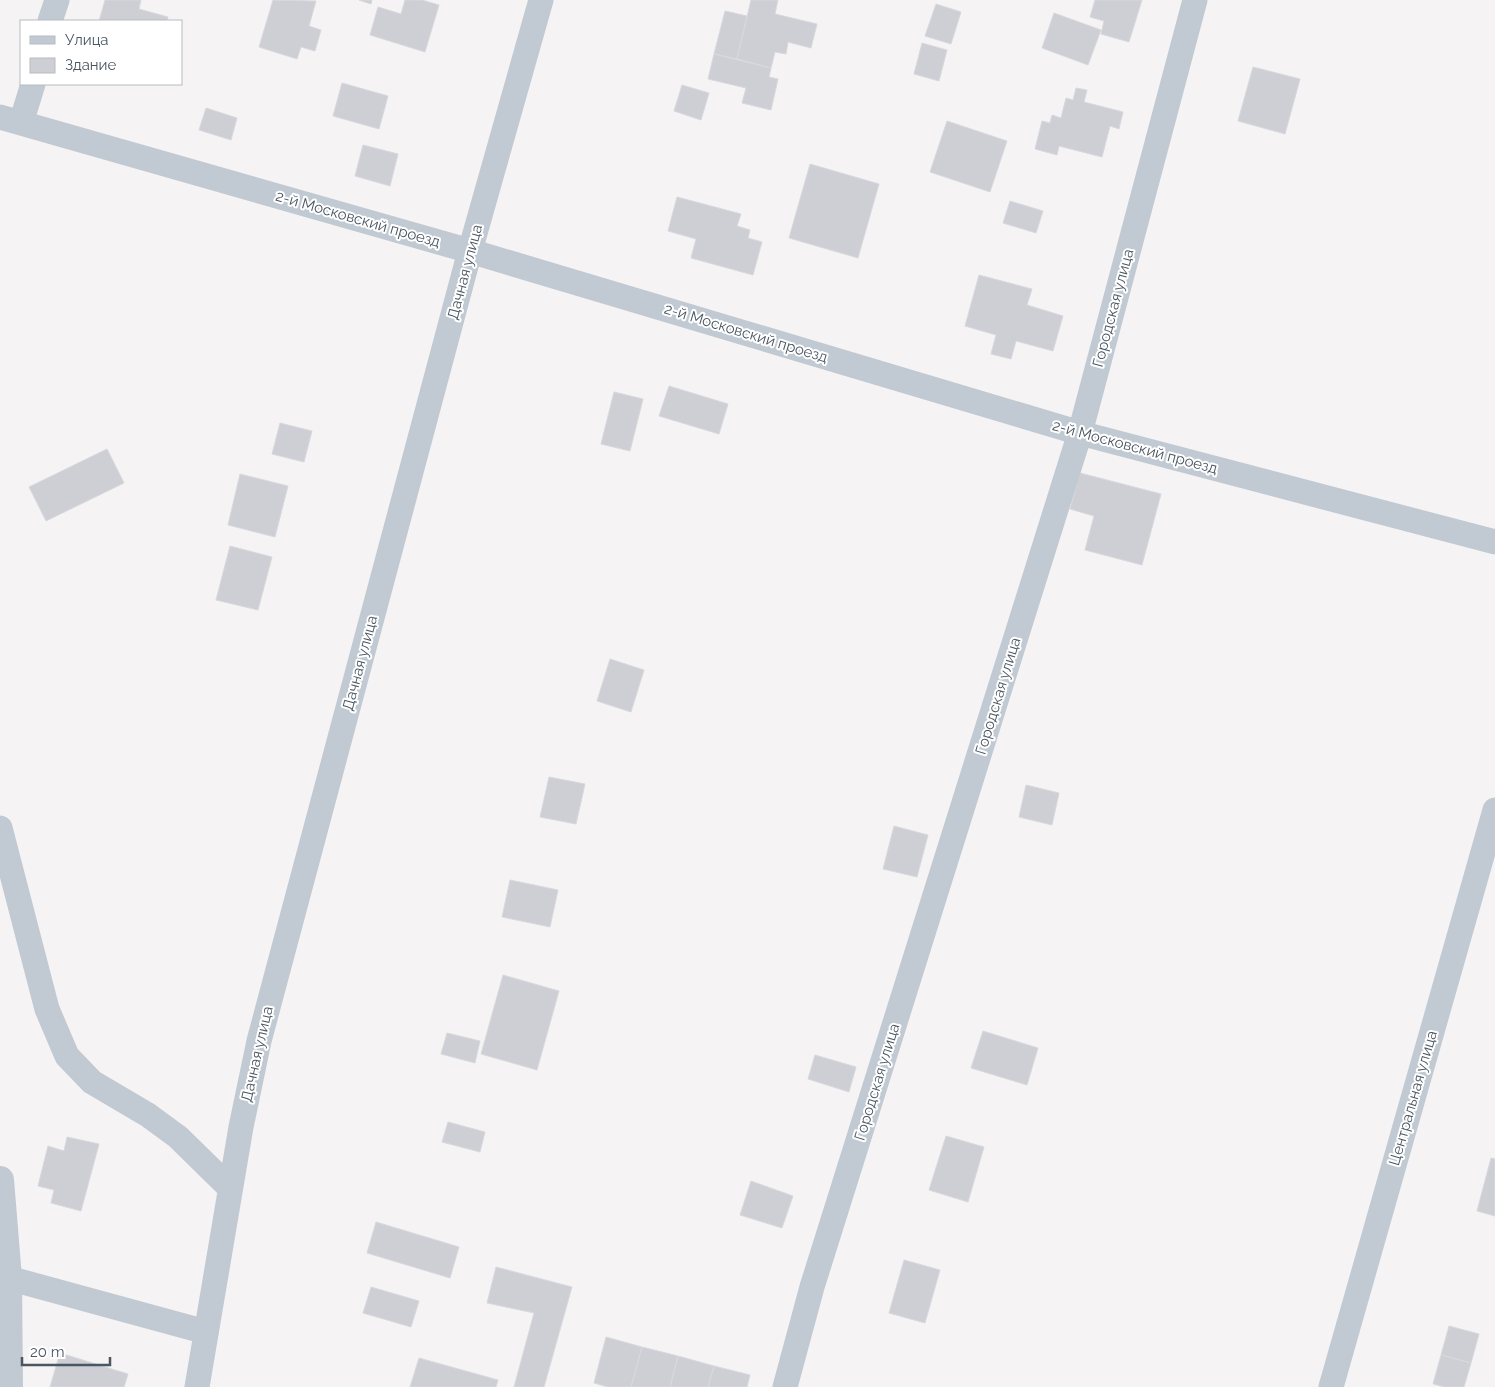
<svg xmlns="http://www.w3.org/2000/svg" width="1495" height="1387" font-family="Raleway,sans-serif">
<style>
.building{fill:#cdcfd5;stroke:#d7d9de}
.lines{fill:none;stroke-linecap:round;stroke-linejoin:round}
.minor{stroke:#c1cad2;stroke-width:25}
.tertiary{stroke:#c1cad2;stroke-width:28}
.labels{text-anchor:middle;dominant-baseline:central;stroke-width:4;stroke-linejoin:round;paint-order:stroke}
.street-label{font-size:15px;fill:#4a5661;stroke:#fff}
</style>
<rect width="100%" height="100%" fill="#f5f3f3"/>
<path class="building" d="M105,0H141L139,9L168,17L167,21H99Z
M273,0L316,1L309,26L321,30L315,51L301,47L297,59L259,47Z
M359,0H372L371,4Z
M405,0H422L439,5L425,52L370,35L378,7L401,14Z
M751,0H778L775,14L817,24L811,48L788,42L786,54L775,52L771,68L737,59Z
M1095,0H1142L1129,42L1101,34L1104,21L1090,17Z
M936,4L961,12L951,44L925,36Z
M725,11L747,16L737,59L714,54Z
M1054,13L1101,30L1088,65L1042,48Z
M922,43L947,50L939,81L914,74Z
M714,54L771,68L769,77L778,79L771,110L742,103L746,88L708,79Z
M1253,67L1300,79L1285,134L1238,121Z
M342,83L388,96L379,129L333,116Z
M682,85L709,93L701,120L674,111Z
M1076,88L1087,90L1084,102L1123,112L1119,129L1110,126L1102,157L1059,146L1057,155L1035,149L1042,121L1050,123L1052,115L1061,118L1066,98L1073,100Z
M206,108L237,118L231,140L199,130Z
M947,121L1007,141L990,192L930,172Z
M363,145L398,154L390,186L355,176Z
M810,164L879,184L858,258L789,238Z
M677,197L741,214L737,226L750,230L748,238L762,242L753,275L691,258L696,239L668,231Z
M1010,201L1043,211L1036,233L1003,223Z
M979,275L1032,289L1027,305L1063,316L1053,351L1016,341L1011,359L991,354L996,335L965,326Z
M669,386L728,404L719,434L659,416Z
M614,392L643,399L630,451L601,444Z
M280,423L312,431L304,462L272,454Z
M107,449L124,483L46,521L29,487Z
M1080,473L1161,494L1142,565L1085,550L1094,516L1070,509Z
M240,474L288,486L275,537L228,525Z
M230,546L272,557L258,610L216,600Z
M610,659L644,670L631,712L597,701Z
M549,777L585,784L576,824L540,817Z
M1026,785L1059,793L1052,825L1019,817Z
M894,826L928,835L917,877L883,869Z
M510,880L558,890L550,927L502,917Z
M503,975L559,991L537,1070L481,1054Z
M983,1031L1038,1048L1027,1085L971,1068Z
M447,1033L480,1041L475,1063L441,1054Z
M815,1055L856,1067L849,1092L808,1079Z
M448,1122L485,1132L480,1152L442,1142Z
M946,1136L984,1147L968,1202L929,1190Z
M67,1137L99,1144L81,1211L51,1203L54,1190L38,1186L48,1146L64,1151Z
M1491,1158L1495,1159V1216L1477,1211Z
M751,1181L793,1196L782,1228L740,1215Z
M376,1222L459,1247L450,1278L367,1253Z
M904,1260L940,1270L925,1323L889,1313Z
M496,1267L572,1287L544,1387H514L534,1313L487,1303Z
M371,1287L419,1301L411,1327L363,1313Z
M1449,1326L1479,1334L1471,1363L1441,1355Z
M606,1337L642,1347L631,1387H608L594,1383Z
M642,1347L678,1356L670,1387H631Z
M60,1353L128,1374L124,1387H50Z
M1441,1355L1471,1363L1464,1387H1445L1433,1384Z
M678,1356L714,1366L708,1387H670Z
M419,1358L498,1380L496,1387H410Z
M714,1366L750,1375L747,1387H708Z"/>
<g class="lines">
<path class="minor" d="M50,21L57,0
M0,117L470,251L1080,433L1495,542
M21,123L33,84
M0,828L47,1009L67,1056L92,1082L148,1115L178,1137L230,1188
M8,1278L206,1332
M197,1387L241,1127L259,1041L470,251L541,0
M785,1387L812,1287L1080,433L1195,0
M1331,1387L1495,810"/>
<path class="tertiary" d="M0,1180L8,1278L9,1387"/>
</g>
<g class="labels">
<g class="street-label">
<text transform="translate(358 219) rotate(16)">2-й Московский проезд</text>
<text transform="translate(465 272) rotate(-75)">Дачная улица</text>
<text transform="translate(1113 308) rotate(-75)">Городская улица</text>
<text transform="translate(746 333) rotate(17)">2-й Московский проезд</text>
<text transform="translate(1135 447) rotate(15)">2-й Московский проезд</text>
<text transform="translate(360 663) rotate(-75)">Дачная улица</text>
<text transform="translate(998 696) rotate(-73)">Городская улица</text>
<text transform="translate(257 1054) rotate(-77)">Дачная улица</text>
<text transform="translate(877 1082) rotate(-73)">Городская улица</text>
<text transform="translate(1413 1098) rotate(-74)">Центральная улица</text>
</g>
</g>
<rect x="20" y="20" width="162" height="65" fill="#ffffff" stroke="#b7bbc0"/>
<rect x="30" y="36" width="25" height="8" fill="#c1cad2" stroke="#b7bbc0"/>
<text x="65" y="45" font-size="15" fill="#4a5661">Улица</text>
<rect x="30" y="58" width="25" height="15" fill="#cdcfd5" stroke="#b7bbc0"/>
<text x="65" y="70" font-size="15" fill="#4a5661">Здание</text>
<path d="M22 1357v8h88v-8" fill="none" stroke="#4a5661" stroke-width="2.5"/>
<text x="30" y="1357" font-size="15" fill="#4a5661" stroke="#ffffff" stroke-width="4" paint-order="stroke">20 m</text>
</svg>
